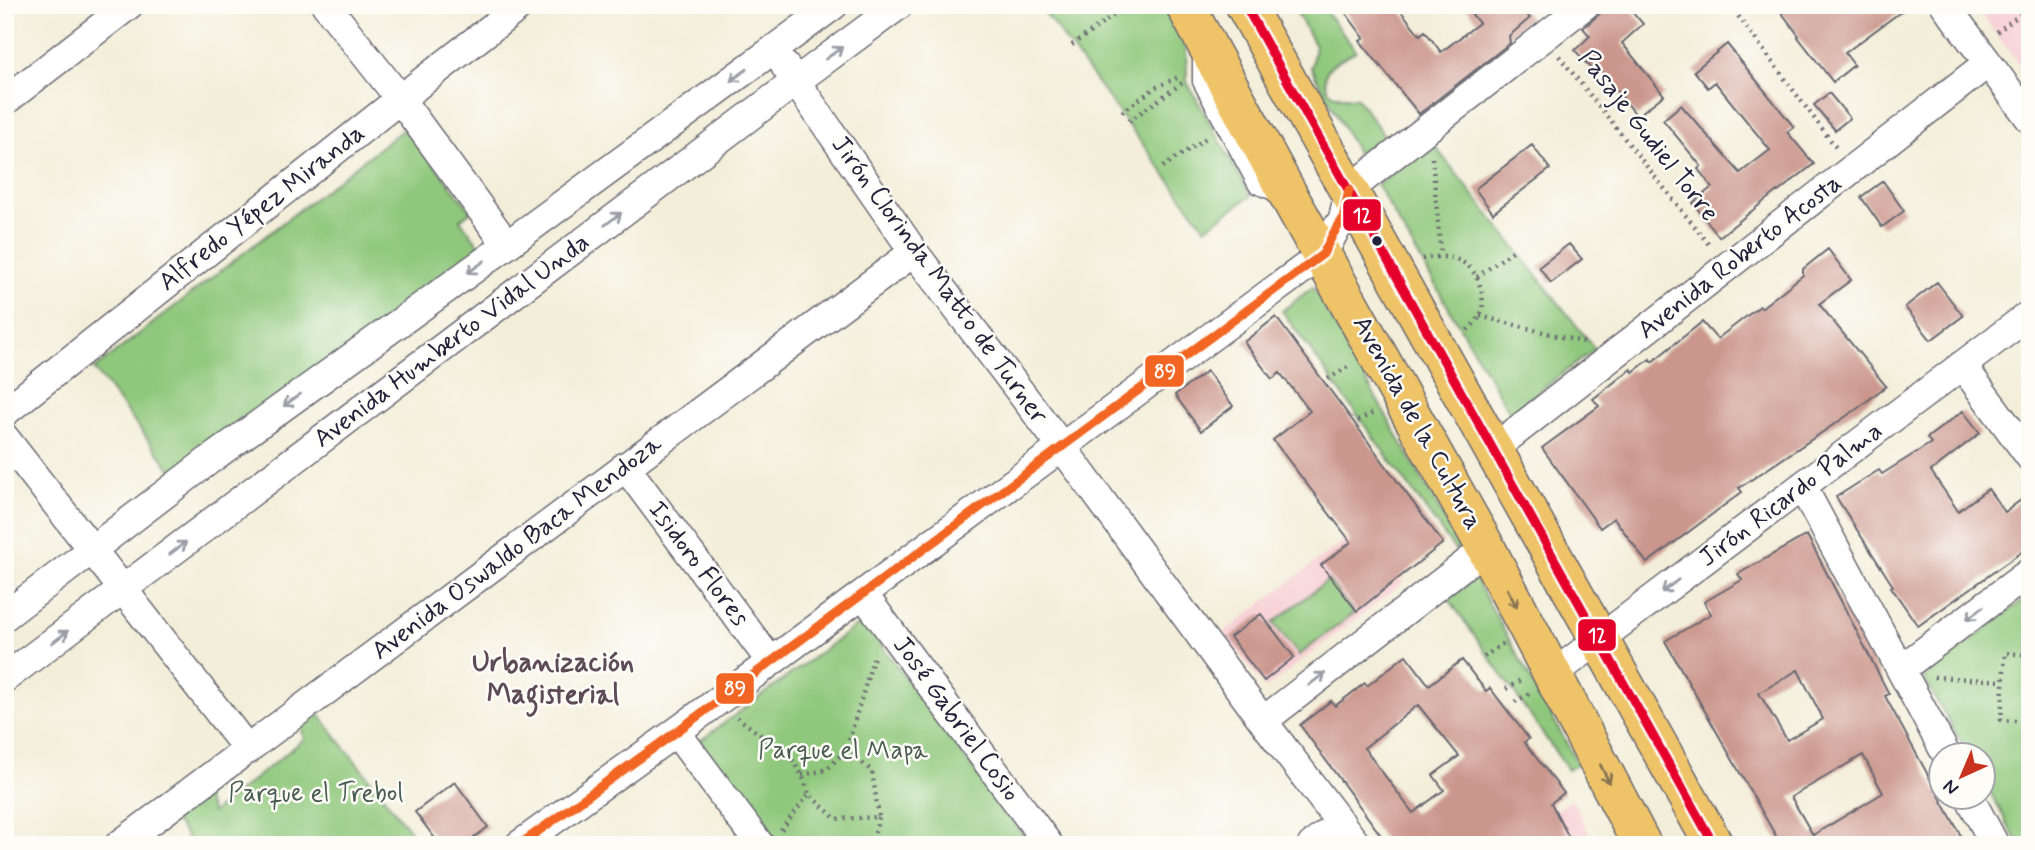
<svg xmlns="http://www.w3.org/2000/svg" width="2035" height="850" font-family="Mynerve,sans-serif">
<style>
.built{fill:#f7cfd4}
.green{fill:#8fc87c;stroke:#58755c;stroke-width:2}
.building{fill:#cb968c;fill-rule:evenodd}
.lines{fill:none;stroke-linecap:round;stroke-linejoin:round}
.lane-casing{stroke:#6b6972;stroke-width:17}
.street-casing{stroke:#6b6972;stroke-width:31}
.highway-casing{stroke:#6b6972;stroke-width:41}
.path{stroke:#6b6972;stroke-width:4.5;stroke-dasharray:2 5;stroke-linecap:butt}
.lane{stroke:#fff;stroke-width:14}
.street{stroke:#fff;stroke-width:28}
.highway{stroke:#efc469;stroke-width:38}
.bus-1-casing{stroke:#fdfcf7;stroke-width:14}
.bus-2-casing{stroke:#fdfcf7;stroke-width:14}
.bus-1{stroke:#e4002b;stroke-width:9}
.bus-2{stroke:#f26522;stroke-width:9}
.oneway{stroke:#9c9ca7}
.oneway2{stroke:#887352}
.bus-dot{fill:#22223b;stroke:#fdfcf7;stroke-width:2.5}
.labels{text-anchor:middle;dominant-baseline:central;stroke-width:5;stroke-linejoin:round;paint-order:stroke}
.street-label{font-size:26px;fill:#22223b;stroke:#fdfcf7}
.park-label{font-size:26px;fill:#485c52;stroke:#fdfcf7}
.neighbourhood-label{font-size:28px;font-weight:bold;fill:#5d4b57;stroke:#fdfcf7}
.line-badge{stroke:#fdfcf7;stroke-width:2.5}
.badge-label{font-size:19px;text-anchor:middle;font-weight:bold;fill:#fff}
</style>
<rect width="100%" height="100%" fill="#fdfcf7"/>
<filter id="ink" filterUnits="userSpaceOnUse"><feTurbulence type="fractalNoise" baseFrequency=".0143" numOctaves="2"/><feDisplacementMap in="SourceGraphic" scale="14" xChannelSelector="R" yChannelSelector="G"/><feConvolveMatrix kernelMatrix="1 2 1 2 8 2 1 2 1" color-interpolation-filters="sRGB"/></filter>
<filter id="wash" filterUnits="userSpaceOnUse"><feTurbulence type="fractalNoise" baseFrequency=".00686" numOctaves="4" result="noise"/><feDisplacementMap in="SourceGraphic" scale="28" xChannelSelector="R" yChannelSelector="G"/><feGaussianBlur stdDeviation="1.57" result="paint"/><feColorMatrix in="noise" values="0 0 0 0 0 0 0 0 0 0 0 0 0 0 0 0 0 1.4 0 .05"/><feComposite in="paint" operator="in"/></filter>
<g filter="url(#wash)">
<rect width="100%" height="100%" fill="#f3eed9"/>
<path class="built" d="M1974,5H2030V79L1995,33Z
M1361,527L1403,583L1266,688L1223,633Z
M1572,799L1595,845H1509Z"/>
<path class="green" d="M1039,5H1166L1186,43L1187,82L1251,196L1205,228Z
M1293,5H1321L1356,51C1348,56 1337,60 1331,66C1322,74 1324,89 1334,95C1341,98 1350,97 1357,98L1386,138L1360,158L1311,68L1315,46Z
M405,128L471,211L460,220L483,250L173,472L94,369Z
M1430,140L1595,349L1510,413L1377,185Z
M1313,287L1460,546L1455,550L1282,311Z
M1475,578L1578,764L1568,770L1449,599Z
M1328,580L1354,613L1299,655L1273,623Z
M2030,595V845H2019L1983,779L1982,756L1969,755L1923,677Z
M863,621L1030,845H767L693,746Z
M313,707L421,845H193L171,816L203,793L212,813L304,739L299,718Z"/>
<g id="blocks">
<path class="building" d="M1340,5H1396L1420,35L1425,31L1441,52L1479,23L1464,5H1519L1530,18L1509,36L1510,43L1419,114L1360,41L1364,38Z
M1610,5H1627L1643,24L1622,43L1664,95L1637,116L1597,65L1592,70L1575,50L1590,36L1583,28Z
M1776,5H1910L1845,53L1854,65L1833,82L1798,37L1799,36Z
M1727,44L1794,127L1787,132L1814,164L1778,192L1777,191L1719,237L1693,203L1712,187L1698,169L1701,166L1663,120L1681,105L1740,173L1770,150L1715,82L1708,88L1694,71Z
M1829,93L1850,118L1835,130L1814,105Z
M1532,145L1550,169L1493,213L1475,189Z
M1883,181L1904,211L1882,227L1861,197Z
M1569,244L1582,259L1551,283L1539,267Z
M1828,249L1851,280L1819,304L1886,386L1857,409L1739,488L1742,492L1647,563L1614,518L1600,528L1542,448L1599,406L1593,399L1631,369L1633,372L1650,359L1652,362L1702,322L1717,339L1760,306L1761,308L1803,275V269Z
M1937,282L1963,316L1931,340L1905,307Z
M1276,317L1443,543L1357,611L1321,565L1351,542L1273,440L1310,411L1280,373L1272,379L1244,342Z
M1207,371L1233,406L1201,431L1175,395Z
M1963,411L1980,433L1931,471L1958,511L1988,489L2005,512L2030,493V546L1918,626L1891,587L1893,586L1836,497L1879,470L1882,474L1931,443L1927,438Z
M1807,535L1889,694L1885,696L1966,845H1781L1665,641L1711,614L1704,602L1742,580L1738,574ZM1798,670L1823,719L1787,740L1759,693ZM1863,755L1883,793L1813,835L1791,797Z
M1261,614L1294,657L1264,681L1230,637Z
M1406,655L1429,685L1462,660L1486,691L1490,688L1529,739L1524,742L1564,793L1551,803L1573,845H1388L1300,725L1331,701L1335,706L1365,683L1367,686ZM1418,705L1459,756L1433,775L1444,790L1413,813L1364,748Z
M455,782L488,827L464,845H440L415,812Z"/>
</g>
</g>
<g filter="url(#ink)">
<use href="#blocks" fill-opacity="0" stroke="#6b6972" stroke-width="2"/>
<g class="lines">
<defs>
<path id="lane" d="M1200,54V82L1256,186L1281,196"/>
<path id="street" d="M326,5L400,99L507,245
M1945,5L2030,119
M785,66L914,252L1062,447L1263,721L1357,845
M5,101L129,5
M1962,365L2030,457
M5,412L400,99L521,5
M5,438L248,750
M1492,450L1988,63
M625,466L771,662
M1802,486L1947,756
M863,594L1049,845
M5,616L208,461L507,245L834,5
M1901,669L2030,572
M1552,675L2030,314
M5,678L795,82L899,5
M1263,721L1486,548
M676,732L760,845
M1970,798L1995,845
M119,845L914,252
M519,845L676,732L1323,254L1333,234L1343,219L1349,190L1585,5
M1312,845L1341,823"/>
<path id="highway" d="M1185,5L1291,200L1486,548L1642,845
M1245,5L1714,845"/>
</defs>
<use href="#lane" class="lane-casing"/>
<use href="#street" class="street-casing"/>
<use href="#highway" class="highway-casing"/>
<path class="path" d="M1730,5L1837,149
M1997,32L2030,7
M1072,45L1129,5
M1559,56L1710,246
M1122,112L1156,87L1181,76
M1129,121L1182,83
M1432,158L1441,255
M1163,167L1209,136
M1422,259C1450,253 1474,259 1481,290C1483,299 1484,309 1479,317C1476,323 1469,328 1465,333
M1477,277L1514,250
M1480,316L1586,343
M1328,379L1348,367
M1358,421L1376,411
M2030,655L2005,653L2001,720L2029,722L2027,749H2030
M1484,657L1503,643
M1934,677L2003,681
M1506,689L1521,680
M1515,702L1529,694
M737,717L791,758L802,775L809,794
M846,750L872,771L879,817
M802,775L826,770L846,750L875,653
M781,830L809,794L836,819L879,817L872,845"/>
<use href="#lane" class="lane"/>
<use href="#street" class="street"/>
<use href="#highway" class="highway"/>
<defs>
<path id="bus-1" d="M1245,5L1714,845"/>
<path id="bus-2" d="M519,845L676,732L1323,254L1333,234L1343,219L1349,190"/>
</defs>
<use href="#bus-1" class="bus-1-casing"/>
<use href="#bus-2" class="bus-2-casing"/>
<use href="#bus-1" class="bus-1"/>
<use href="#bus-2" class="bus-2"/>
</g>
<defs><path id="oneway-shaft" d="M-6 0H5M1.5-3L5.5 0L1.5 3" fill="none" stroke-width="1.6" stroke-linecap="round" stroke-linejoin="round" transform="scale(1.75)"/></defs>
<g class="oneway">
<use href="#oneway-shaft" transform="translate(834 53) rotate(-36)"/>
<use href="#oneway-shaft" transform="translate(739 75) rotate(144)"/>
<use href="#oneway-shaft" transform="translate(613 219) rotate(-37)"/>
<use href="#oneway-shaft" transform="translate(476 267) rotate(144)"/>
<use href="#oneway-shaft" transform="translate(292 400) rotate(144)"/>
<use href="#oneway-shaft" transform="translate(178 548) rotate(-37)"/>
<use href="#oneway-shaft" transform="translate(1670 586) rotate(143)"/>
<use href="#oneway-shaft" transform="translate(1975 613) rotate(143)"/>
<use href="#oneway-shaft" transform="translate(60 637) rotate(-37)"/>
<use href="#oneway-shaft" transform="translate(1317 679) rotate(-38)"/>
</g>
<g class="oneway2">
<use href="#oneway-shaft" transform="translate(1512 598) rotate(63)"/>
<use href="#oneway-shaft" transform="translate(1605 774) rotate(63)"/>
</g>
</g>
<circle class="bus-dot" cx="1377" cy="241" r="6"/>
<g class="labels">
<g class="street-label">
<text transform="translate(1648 136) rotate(52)">Pasaje Gudiel Torre</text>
<text transform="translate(262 208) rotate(-38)">Alfredo Yépez Miranda</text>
<text transform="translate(1740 257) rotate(-38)">Avenida Roberto Acosta</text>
<text transform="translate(939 280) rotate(54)">Jirón Clorinda Matto de Turner</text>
<text transform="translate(452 341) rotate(-37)">Avenida Humberto Vidal Unda</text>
<text transform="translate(1417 423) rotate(61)">Avenida de la Cultura</text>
<text transform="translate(1791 495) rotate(-37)">Jirón Ricardo Palma</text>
<text transform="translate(517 548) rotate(-37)">Avenida Oswaldo Baca Mendoza</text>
<text transform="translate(698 564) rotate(53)">Isidoro Flores</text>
<text transform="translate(956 719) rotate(54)">José Gabriel Cosio</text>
</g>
<g class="park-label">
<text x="843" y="751">Parque el Mapa</text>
<text x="316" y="794">Parque el Trebol</text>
</g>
<g class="neighbourhood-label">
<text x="553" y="663">Urbanización<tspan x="553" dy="32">Magisterial</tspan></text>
</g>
</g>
<g class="line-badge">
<rect x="1342" y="198" width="40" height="34" rx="7" fill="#e4002b"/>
<rect x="1144" y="354" width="41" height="34" rx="7" fill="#f26522"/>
<rect x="1577" y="618" width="40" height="34" rx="7" fill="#e4002b"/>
<rect x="715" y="672" width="40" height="33" rx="7" fill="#f26522"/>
</g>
<g class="badge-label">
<text x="1362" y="222">12</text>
<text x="1165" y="378">89</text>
<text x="1597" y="642">12</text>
<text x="735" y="695">89</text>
</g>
<rect width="2035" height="850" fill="none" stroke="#fdfcf7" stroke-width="28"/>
<g transform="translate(1962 776) rotate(224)"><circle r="33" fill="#fdfcf7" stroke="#a5a5ac" stroke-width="2"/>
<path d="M0-5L12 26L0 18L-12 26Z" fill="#c8321e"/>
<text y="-10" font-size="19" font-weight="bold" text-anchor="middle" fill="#22223b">N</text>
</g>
</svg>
